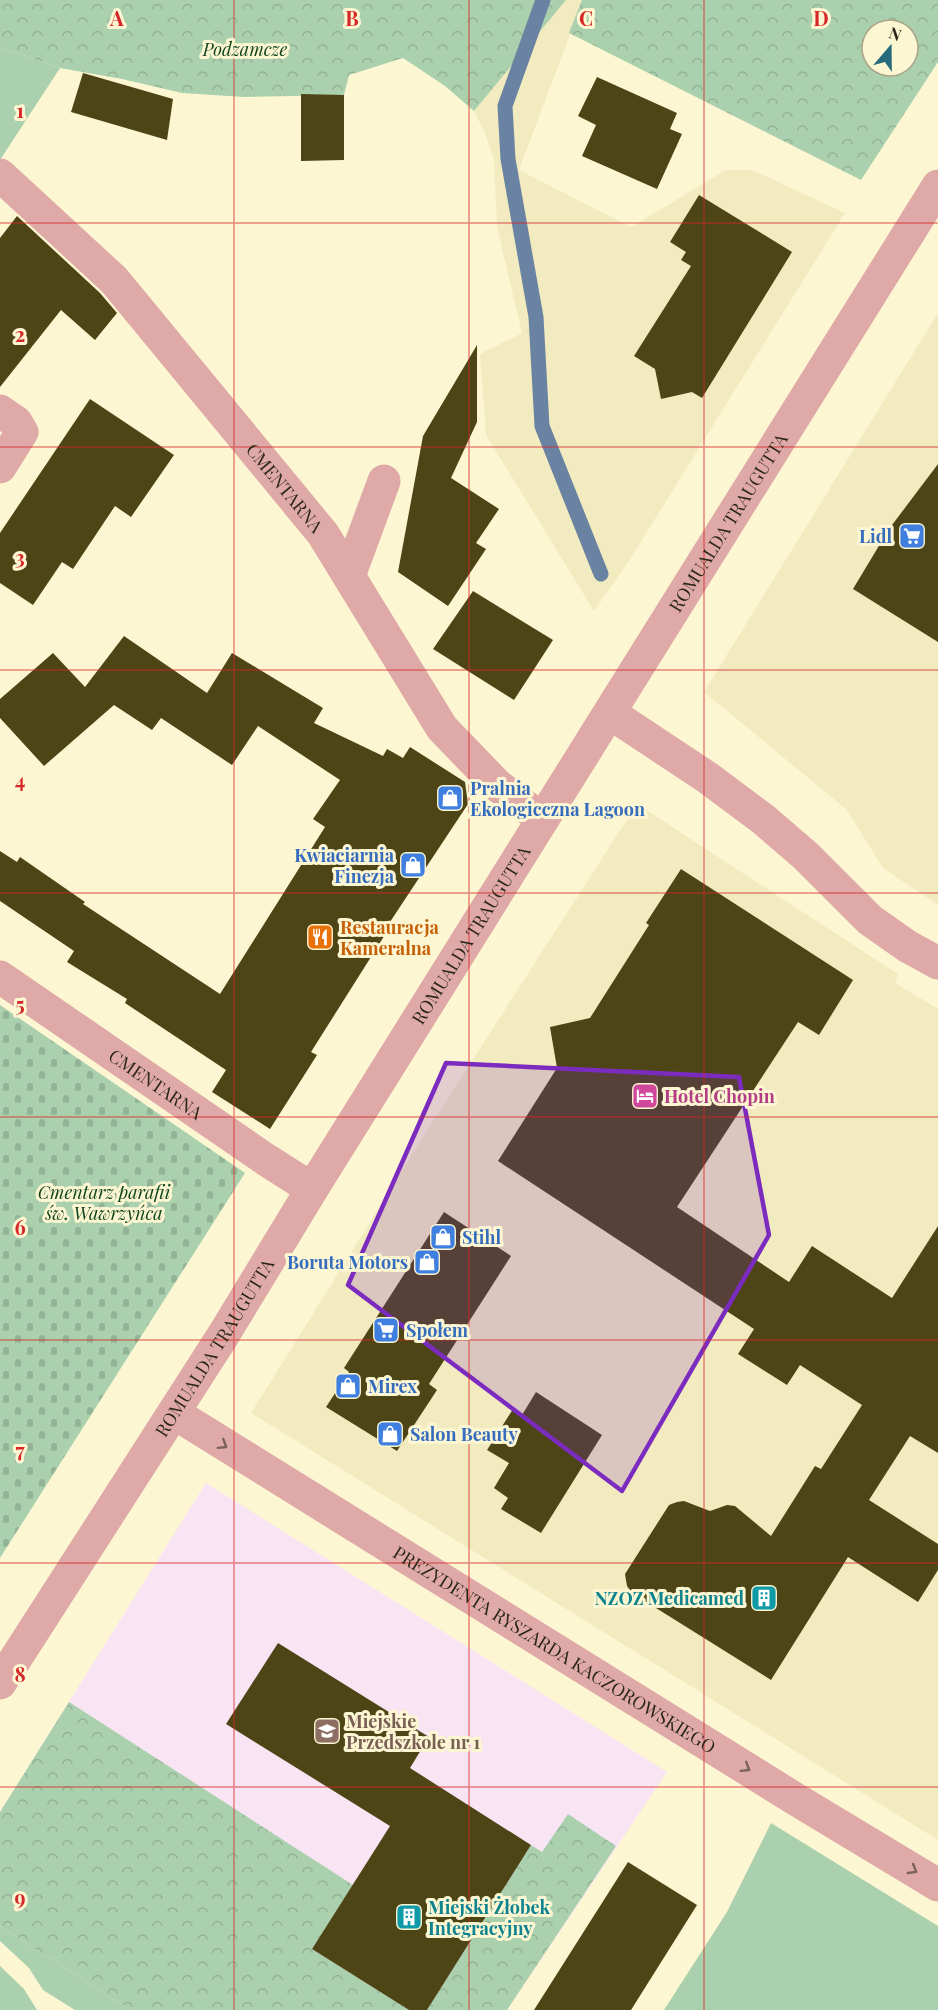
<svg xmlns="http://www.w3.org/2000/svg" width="938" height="2010" font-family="'Playfair Display',serif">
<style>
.built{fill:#f3ebc0}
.education{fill:#f9e4f3}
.green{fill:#aad0ae}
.cemetery{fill:url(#cemetery-stones)}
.park{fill:url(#park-crowns);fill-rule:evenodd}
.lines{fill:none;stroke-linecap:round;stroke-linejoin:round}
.stream{stroke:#6b83a2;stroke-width:15}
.building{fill:#4e4516}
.minor{stroke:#dfa9a7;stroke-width:33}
.oneway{stroke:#7b6259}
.marked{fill:#7b2cbf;fill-opacity:0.2;stroke:#7b2cbf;stroke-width:4.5;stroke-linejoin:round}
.grid{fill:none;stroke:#d62828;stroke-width:1.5;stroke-opacity:0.55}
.labels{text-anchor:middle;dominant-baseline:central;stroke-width:6;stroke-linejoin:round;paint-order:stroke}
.park-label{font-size:18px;font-style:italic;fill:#0f461d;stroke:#fdf6d2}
.street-label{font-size:18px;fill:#2a2719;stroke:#fdf6d2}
.shop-label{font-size:18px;font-weight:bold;fill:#366cbe;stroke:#fdf6d2;text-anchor:start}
.food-label{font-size:18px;font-weight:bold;fill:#c56008;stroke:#fdf6d2;text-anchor:start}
.hotel-label{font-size:18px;font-weight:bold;fill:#b23c85;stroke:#fdf6d2;text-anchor:start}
.culture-label{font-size:18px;font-weight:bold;fill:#0d838f;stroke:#fdf6d2;text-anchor:end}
.education-label{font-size:18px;font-weight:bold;fill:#785e54;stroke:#fdf6d2;text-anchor:start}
.grid-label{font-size:20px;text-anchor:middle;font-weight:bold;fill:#d62828;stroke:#fdf6d2;stroke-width:6;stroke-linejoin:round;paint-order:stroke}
</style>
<defs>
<pattern id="cemetery-stones" width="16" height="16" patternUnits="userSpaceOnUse" patternTransform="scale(1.5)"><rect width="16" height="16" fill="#aad0ae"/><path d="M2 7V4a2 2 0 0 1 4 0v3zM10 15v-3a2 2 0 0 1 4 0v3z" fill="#92b395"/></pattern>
<pattern id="park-crowns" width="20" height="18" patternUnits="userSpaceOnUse" patternTransform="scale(1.5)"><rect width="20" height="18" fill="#aad0ae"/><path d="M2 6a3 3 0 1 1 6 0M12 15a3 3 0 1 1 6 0" fill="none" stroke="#92b395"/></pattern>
</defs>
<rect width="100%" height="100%" fill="#fdf6d2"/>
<path class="built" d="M566,0H583L519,170L631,227L726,170H752L845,213L627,564L594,611L486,435L480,354L522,333L497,227L494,160L485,133L474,111Z
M938,313V905L883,868L846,809L704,692Z
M637,804L898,974L895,983L938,1009V1840L251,1413L425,1134Z"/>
<path class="education" d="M206,1483L667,1772L507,2010H130L0,1926V1812Z"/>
<path class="green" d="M0,47L60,68L0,160Z
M771,1823L938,1926V2010H664L727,1912Z
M0,1926L130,2010H75L43,1990L29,1968L0,1941Z
M0,1966L24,1989L37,2010H0Z"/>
<path class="cemetery" d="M0,1005L245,1173L0,1558Z"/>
<path class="park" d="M0,0H566L474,111L445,86L403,58L349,75L344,95L244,97L182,93L122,79L60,68L0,47Z
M582,0H938V62L861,180L569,33ZM872,30H908V66H872Z
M69,1702L353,1885L312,1949L409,2010H130L0,1926V1812Z
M568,1814L616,1846L507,2010H427L531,1845L542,1852Z"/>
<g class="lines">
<path class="stream" d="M543,0L505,106L508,159L536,317L542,426L601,574"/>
</g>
<path class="building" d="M83,73L173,99L167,140L71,112Z
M597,77L677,113L670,129L682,134L657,189L582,156L596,125L578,116Z
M301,94L344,95V160L301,161Z
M699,195L792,252L702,398L692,392L661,399L655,369L634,356L691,266L681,260L686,252L670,242Z
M17,216L100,293L117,313L95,340L61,310L0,387V238Z
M477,345V422L451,478L499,509L476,543L486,549L448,606L398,572L423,436Z
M90,399L174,455L131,517L115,506L73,569L62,562L33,605L0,583V533Z
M938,464V642L853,589L889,529Z
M473,591L553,640L514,700L433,649Z
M124,636L207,693L232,653L323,708L314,723L383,756L387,749L403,758L410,747L465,782L468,804L386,928L388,930L311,1052L317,1055L270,1129L212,1092L226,1070L125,1003L127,999L67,962L74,951L0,901V851L17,862L20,857L85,902L83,904L220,994L325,827L313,819L340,780L258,726L232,765L161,718L152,730L114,705L44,766L0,718V699L53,653L85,687Z
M681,869L853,980L819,1035L798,1022L677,1207L789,1282L812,1246L892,1298L938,1226V1453L910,1436L869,1500L938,1544V1570L918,1602L848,1557L771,1680L632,1593L627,1586L625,1574L669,1505L677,1502L684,1501L710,1511L727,1505L735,1506L771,1536L815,1466L821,1469L862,1405L800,1365L787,1385L738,1354L754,1329L498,1161L557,1068L550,1027L590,1018L649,925L646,923Z
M444,1212L511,1256L429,1384L437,1390L397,1451L326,1407L349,1372L344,1368Z
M536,1392L602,1435L541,1533L501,1509L508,1498L494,1488L509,1463L487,1450L513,1409L522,1415Z
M278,1643L429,1737L410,1768L531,1845L427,2010H409L312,1949L390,1826L226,1724Z
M628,1862L697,1905L631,2010H534Z"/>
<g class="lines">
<g class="minor">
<path id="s1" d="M0,175L114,280L323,534L442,728L498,786L542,819"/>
<path d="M0,411L16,422L22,432L0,467"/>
<path d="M349,576L384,481"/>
<path d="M610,713L708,778L763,819L806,856L870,920L907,946L938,963"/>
<path id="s2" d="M0,977L265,1159L312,1189"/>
<path id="s3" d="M174,1413L797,1800L938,1885"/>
<path id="s4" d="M0,1683L224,1334L312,1189L938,186"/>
</g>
</g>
<defs><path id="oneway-chevron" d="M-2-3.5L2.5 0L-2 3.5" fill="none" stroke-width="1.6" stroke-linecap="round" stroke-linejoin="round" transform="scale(1.5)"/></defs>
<g class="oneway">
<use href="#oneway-chevron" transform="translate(223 1445) rotate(32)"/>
<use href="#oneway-chevron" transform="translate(746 1768) rotate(32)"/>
<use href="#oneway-chevron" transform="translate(913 1870) rotate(31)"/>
</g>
<path class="marked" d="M446,1063L739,1077L769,1235L622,1491L348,1285Z"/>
<path class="grid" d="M234,0V2010M469,0V2010M704,0V2010M0,223H938M0,447H938M0,670H938M0,893H938M0,1117H938M0,1340H938M0,1563H938M0,1787H938"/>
<defs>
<symbol id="supermarket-square" viewBox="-11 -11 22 22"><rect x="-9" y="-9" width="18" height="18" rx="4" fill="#3f7fe0" stroke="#fdf6d2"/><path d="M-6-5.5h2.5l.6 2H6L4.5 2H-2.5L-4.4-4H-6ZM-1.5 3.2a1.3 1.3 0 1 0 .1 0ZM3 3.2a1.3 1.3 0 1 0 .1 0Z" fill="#fff"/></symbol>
<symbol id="shop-square" viewBox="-11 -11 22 22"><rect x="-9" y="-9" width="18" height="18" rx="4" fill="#3f7fe0" stroke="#fdf6d2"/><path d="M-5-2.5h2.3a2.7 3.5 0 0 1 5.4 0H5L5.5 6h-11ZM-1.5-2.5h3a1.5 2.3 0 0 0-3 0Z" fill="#fff"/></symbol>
<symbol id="restaurant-square" viewBox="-11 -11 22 22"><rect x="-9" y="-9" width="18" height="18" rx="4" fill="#e8710a" stroke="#fdf6d2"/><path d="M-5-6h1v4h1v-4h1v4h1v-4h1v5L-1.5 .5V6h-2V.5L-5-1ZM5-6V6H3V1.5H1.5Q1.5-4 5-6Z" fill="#fff"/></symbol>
<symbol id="hotel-square" viewBox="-11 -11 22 22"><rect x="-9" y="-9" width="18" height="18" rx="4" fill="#d1479c" stroke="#fdf6d2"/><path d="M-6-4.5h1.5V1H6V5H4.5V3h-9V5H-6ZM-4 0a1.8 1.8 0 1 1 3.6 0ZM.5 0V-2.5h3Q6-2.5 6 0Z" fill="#fff"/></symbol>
<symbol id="building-square" viewBox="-11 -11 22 22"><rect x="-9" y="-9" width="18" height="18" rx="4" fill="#0f9aa8" stroke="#fdf6d2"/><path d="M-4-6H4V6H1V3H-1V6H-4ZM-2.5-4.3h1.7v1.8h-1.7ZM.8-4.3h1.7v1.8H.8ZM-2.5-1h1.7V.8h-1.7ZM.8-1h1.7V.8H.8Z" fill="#fff"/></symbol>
<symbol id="school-square" viewBox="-11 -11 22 22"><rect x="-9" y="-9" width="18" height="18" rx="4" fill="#8d6e63" stroke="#fdf6d2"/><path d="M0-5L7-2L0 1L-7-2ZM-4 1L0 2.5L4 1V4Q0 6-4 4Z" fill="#fff"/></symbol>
</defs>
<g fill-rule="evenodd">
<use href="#supermarket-square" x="897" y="521" width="30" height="30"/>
<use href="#shop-square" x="435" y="783" width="30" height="30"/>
<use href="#shop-square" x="398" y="850" width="30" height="30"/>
<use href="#restaurant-square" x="305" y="922" width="30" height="30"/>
<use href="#hotel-square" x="630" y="1081" width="30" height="30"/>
<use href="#shop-square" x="428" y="1222" width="30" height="30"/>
<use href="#shop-square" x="412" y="1247" width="30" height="30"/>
<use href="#supermarket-square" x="371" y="1315" width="30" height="30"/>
<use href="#shop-square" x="333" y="1371" width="30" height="30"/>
<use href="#shop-square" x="375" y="1419" width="30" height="30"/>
<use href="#building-square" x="749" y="1583" width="30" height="30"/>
<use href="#school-square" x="312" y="1716" width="30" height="30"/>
<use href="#building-square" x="394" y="1902" width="30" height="30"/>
</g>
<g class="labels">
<g class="park-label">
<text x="245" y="49">Podzamcze</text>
<text x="104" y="1192">Cmentarz parafii<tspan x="104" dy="21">św. Wawrzyńca</tspan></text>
</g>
<g class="street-label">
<text stroke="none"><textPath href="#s1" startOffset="424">CMENTARNA</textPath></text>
<text stroke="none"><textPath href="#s4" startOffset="1370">ROMUALDA TRAUGUTTA</textPath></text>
<text stroke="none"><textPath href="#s4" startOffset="884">ROMUALDA TRAUGUTTA</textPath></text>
<text stroke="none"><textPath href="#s2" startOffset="189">CMENTARNA</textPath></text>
<text stroke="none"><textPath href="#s4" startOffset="398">ROMUALDA TRAUGUTTA</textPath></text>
<text stroke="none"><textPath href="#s3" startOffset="448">PREZYDENTA RYSZARDA KACZOROWSKIEGO</textPath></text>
</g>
<g class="shop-label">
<text x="892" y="536" text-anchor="end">Lidl</text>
<text x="470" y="788">Pralnia<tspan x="470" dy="21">Ekologicczna Lagoon</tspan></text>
<text x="394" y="855" text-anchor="end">Kwiaciarnia<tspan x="394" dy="21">Finezja</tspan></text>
<text x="462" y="1237">Stihl</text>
<text x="408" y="1262" text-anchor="end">Boruta Motors</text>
<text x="406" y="1330">Społem</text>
<text x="368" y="1386">Mirex</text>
<text x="410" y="1434">Salon Beauty</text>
</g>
<g class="food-label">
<text x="340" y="927">Restauracja<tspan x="340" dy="21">Kameralna</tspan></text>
</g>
<g class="hotel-label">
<text x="664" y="1096">Hotel Chopin</text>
</g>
<g class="culture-label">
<text x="744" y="1598">NZOZ Medicamed</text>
<text x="428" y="1907" text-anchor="start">Miejski Żłobek<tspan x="428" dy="21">Integracyjny</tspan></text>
</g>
<g class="education-label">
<text x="346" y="1721">Miejskie<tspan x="346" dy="21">Przedszkole nr 1</tspan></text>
</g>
</g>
<g class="grid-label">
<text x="117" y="26">A</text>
<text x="352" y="26">B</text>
<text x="586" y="26">C</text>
<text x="821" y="26">D</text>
<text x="20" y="118">1</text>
<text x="20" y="342">2</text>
<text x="20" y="565">3</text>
<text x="20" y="788">4</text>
<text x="20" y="1012">5</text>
<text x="20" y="1235">6</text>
<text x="20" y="1458">7</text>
<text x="20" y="1682">8</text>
<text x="20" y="1905">9</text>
</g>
<g transform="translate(890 48) rotate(20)"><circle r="28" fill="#fdf6d2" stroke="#a9a388" stroke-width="1.5"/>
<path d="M0-4.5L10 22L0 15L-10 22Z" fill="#266b7b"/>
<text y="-9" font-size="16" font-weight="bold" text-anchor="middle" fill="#2a2719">N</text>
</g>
</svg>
